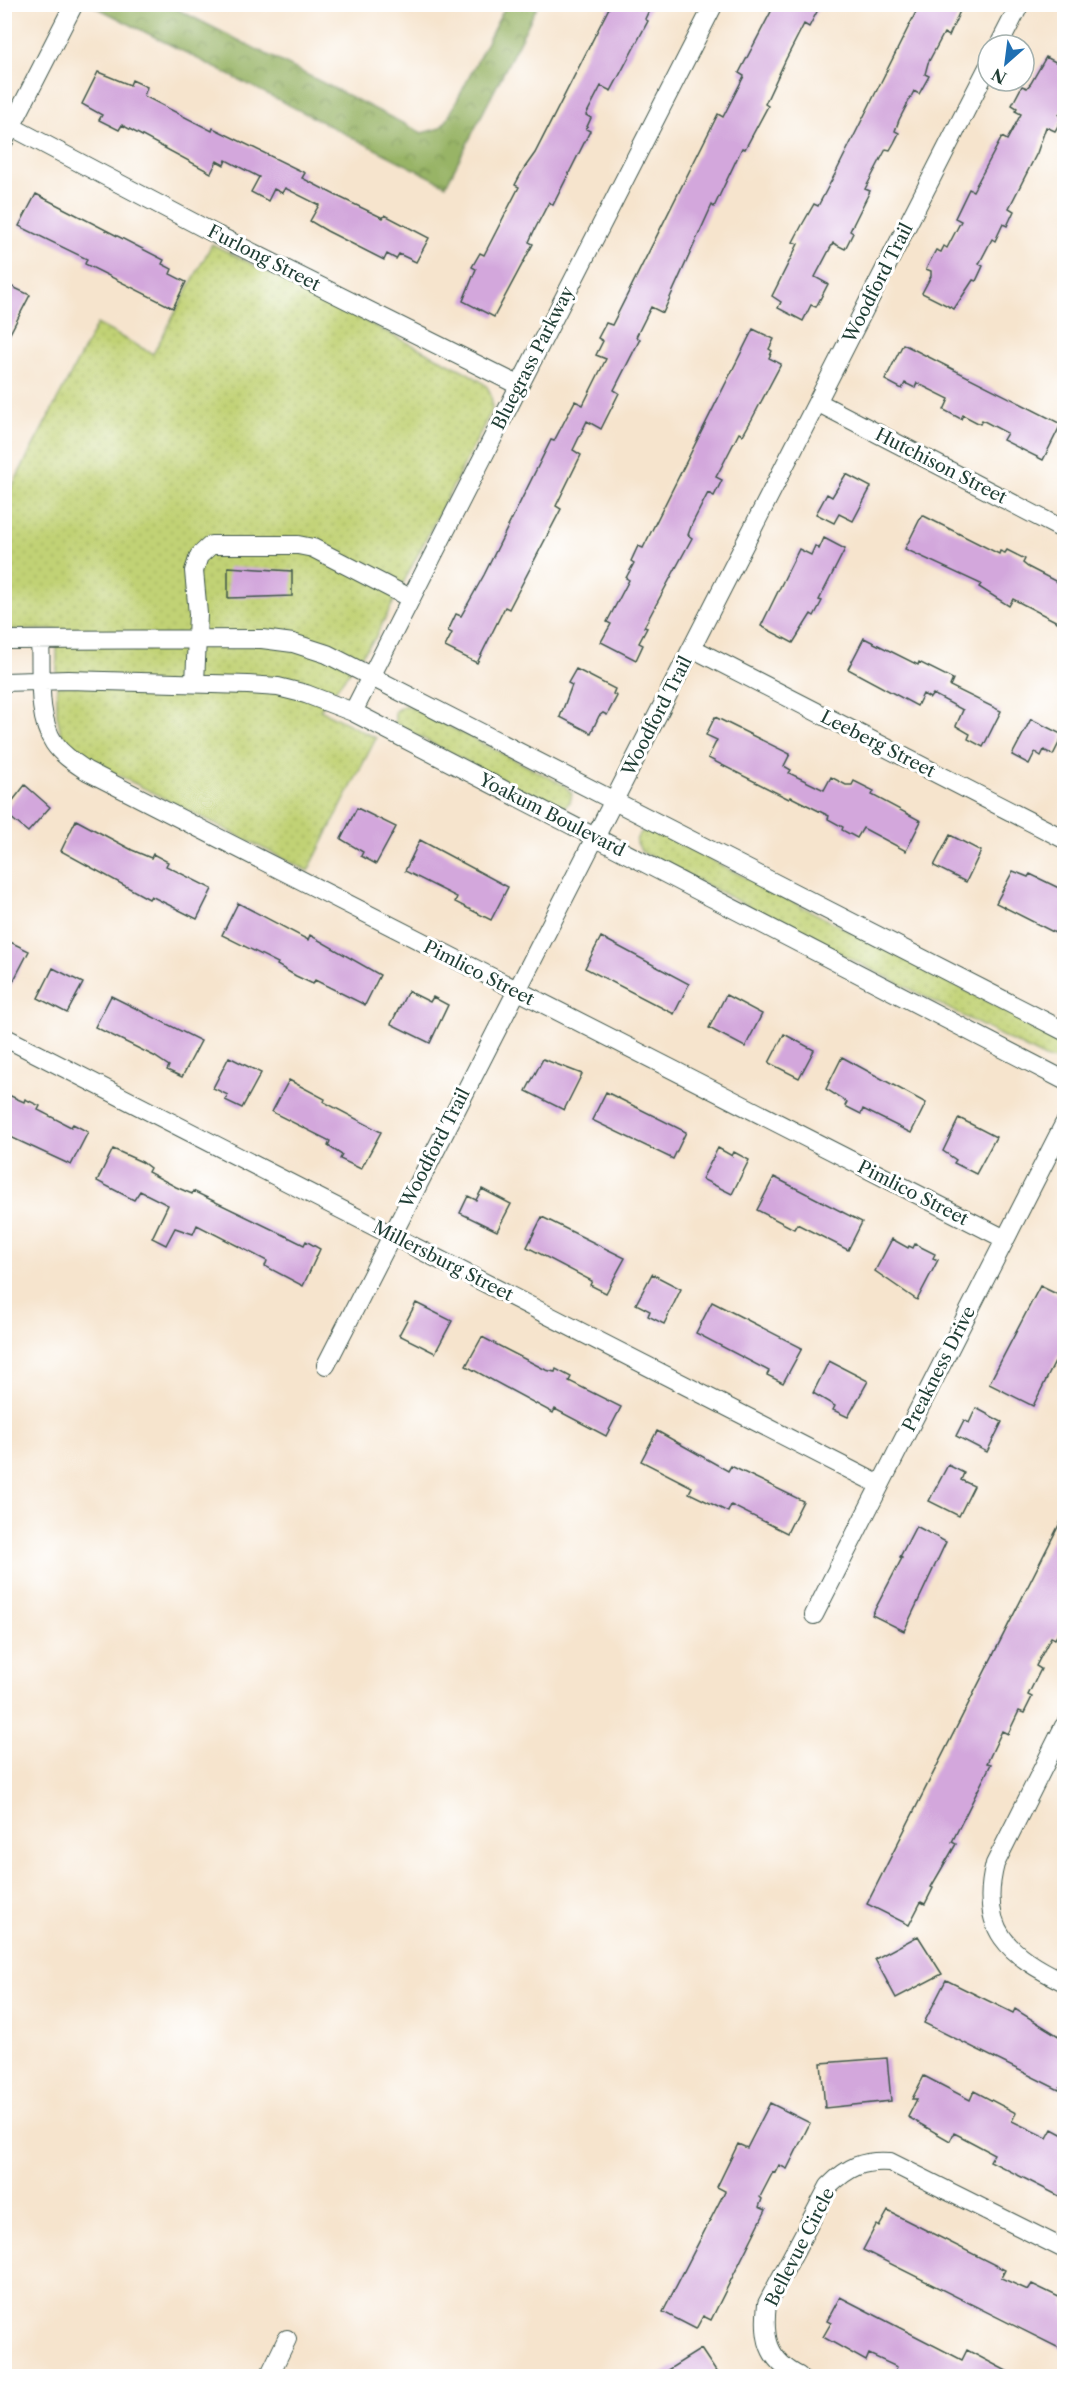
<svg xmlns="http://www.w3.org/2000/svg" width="1069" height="2381" font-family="'Libre Caslon Text',serif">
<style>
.green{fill:url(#green-dots);stroke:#708854;stroke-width:1.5}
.forest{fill:url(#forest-crowns);stroke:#5c784d;stroke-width:1.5}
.building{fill:#d3a7dc}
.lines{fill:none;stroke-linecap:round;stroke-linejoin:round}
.minor-casing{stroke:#3f564b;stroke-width:20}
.minor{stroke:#fff;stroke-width:18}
.labels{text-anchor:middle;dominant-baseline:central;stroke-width:6;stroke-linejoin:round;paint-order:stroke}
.street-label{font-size:18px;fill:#1f3d34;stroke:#fff}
</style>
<defs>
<pattern id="green-dots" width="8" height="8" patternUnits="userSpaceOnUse" patternTransform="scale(1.5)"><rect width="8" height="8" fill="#c1d274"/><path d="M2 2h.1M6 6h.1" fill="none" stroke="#a5b565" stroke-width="1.8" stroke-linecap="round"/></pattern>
<pattern id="forest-crowns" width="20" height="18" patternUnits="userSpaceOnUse" patternTransform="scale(1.5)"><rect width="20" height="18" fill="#98b466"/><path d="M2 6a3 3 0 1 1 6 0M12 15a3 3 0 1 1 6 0" fill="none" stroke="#7b9455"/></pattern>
</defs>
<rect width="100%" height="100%" fill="#fff"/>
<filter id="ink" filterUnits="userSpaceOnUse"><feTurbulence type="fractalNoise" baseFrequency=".0167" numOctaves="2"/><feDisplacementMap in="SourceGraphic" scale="12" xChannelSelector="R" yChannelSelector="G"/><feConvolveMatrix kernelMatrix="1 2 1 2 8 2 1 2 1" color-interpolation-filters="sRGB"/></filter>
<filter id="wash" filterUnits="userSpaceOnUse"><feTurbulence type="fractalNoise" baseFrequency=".008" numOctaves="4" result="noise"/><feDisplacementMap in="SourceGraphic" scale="24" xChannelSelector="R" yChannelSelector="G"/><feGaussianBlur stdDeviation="1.35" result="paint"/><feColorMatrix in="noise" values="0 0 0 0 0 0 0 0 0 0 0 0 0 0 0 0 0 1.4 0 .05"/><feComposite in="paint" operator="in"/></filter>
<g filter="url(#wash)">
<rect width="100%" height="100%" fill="#f6e4cd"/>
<path class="green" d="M212,244L464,371C484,383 493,385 492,410L375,638L320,710L376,738L308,871L90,761L61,733L57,715V630H5V500L97,324L153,354Z
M403,706H409L564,785L572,794L570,802L560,810L395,724V711Z
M646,830H652L1061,1039L1064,1044V1054L1058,1060L1047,1059L642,852L636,841L639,834Z"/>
<path class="forest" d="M92,5H169L422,133L440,128L447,120L506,5H538L446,185Z"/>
<g id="blocks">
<path class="building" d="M611,4H652L645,19L648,21L611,91L601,86L586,115L591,118L586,129L590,131L553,205L549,202L534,231L529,242L533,244L494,317L463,301L476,269L472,267L480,253L484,255L519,187L515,185L523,170L535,153Z
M775,4H821L809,27L804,24L786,59L765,104L768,106L745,149L742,148L714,207L712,205L663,313L651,307L636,337L640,339L614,390L619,393L601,429L587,421L573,450L581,455L556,506L561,509L509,609L505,607L477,663L445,647L452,633L448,631L456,614L461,616L484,575L551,440L554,441L575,401L583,405L606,359L596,355L603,341L598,338L606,323L612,325L718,114L723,117L744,76L739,73Z
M920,4H963L949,36L944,33L928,63L925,74L929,76L919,94L914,91L899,120L895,131L899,133L894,143L890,150L886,149L865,189L870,191L850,231L853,233L845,249L833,243L815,277L828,284L816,307L811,305L803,321L778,308L781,302L772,296L798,244L793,242L802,225L814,204L818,206L835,174Z
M1046,57L1065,67V104L1059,115L1063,117L1055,131L1046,127L1037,153L1009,208L1014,211L1007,226L1003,224L995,241L992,239L979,264L983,266L976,281L973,280L954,309L922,293L931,276V271L926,269L936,250L941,252L944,246L947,248L961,221L955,218L969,189L973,191L1002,137L1007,140L1021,114L1015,111L1017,108L1012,105L1022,86L1027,88L1031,83Z
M98,72L130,85L132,80L147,87L144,96L212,131L213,128L305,173L302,178L335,195L383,218L385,215L429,238L416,262L399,254L396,259L387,254L384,260L327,231L310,221L319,205L285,188L282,193L274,189L268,201L251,192L259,177L226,160L224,165L217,161L211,173L122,125L119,130L99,120L102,115L82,104Z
M36,194L164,260L162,264L172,269L170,274L186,282L173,308L85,264L87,259L19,226Z
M4,283L30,295L4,345Z
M753,329L774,339L769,349L772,351L769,358L781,364L752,419L743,435L739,433L723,464L716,477L722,480L714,496L708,493L692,524L688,535L692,538L644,627L647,628L639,643L643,645L636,660L601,642L611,624L607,622L629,580L626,578L634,563L631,561L638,546L643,548Z
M903,344L1061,424L1043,460L1003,440L1007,433L982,420L980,424L963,415L961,419L944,410L949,399L917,383L915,388L905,383L902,389L885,380Z
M846,474L871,487L853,521L839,514L834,523L816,514L827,494L832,497Z
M922,515L999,554L1000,551L1005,553L1007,550L1025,559L1023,563L1028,567L1063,585L1059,592L1065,595V626L1013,599L1009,606L979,587L981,584L905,549Z
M824,538L845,549L819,600L822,601L814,616L811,614L793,643L761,626L799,549L811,555L815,546L819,549Z
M228,567L292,571V596L228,598Z
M864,638L918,665L919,662L953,679L950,686L1001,711L983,747L968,739L970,734L956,726L963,710L933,694L930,698L923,694L917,706L848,669Z
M576,669L615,689L613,694L617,696L607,715L603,713L599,716L591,733L560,717L572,685L568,683Z
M715,717L790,754L784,766L791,770L789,773L824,790L831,777L846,785H852L854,781L874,791L872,795L921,821L906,851L863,828L857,838L842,830L843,827L828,819L829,816L791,797L789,799L708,758L717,740L706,735Z
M1031,719L1063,735L1053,755L1044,750L1041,756L1035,752L1029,764L1012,755Z
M25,785L50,807L28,832L4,812Z
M357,808L396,827L376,864L361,856L363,852L341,839Z
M76,820L132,850L151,858L153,854L168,862L166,866L212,889L197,919L151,896L149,899L61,851Z
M950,835L981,851L966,882L934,866Z
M420,840L508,887L491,920L455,902L457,897L405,871Z
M1013,871L1028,877L1030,874L1065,891V938L996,903Z
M238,903L308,940L310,935L380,975L365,1005L315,980L313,984L296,976L277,965L278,963L222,935Z
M601,937L689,984L674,1014L585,968Z
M4,939L29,951L4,999Z
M53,968L83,983L67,1013L38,998Z
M408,991L430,1002L433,997L448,1005L430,1043L391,1024Z
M726,995L762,1014L745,1047L709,1028Z
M111,996L201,1041L182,1077L167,1070L169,1066L154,1056L95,1027Z
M784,1034L814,1050L799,1078L769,1063Z
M229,1057L261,1073L242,1108L225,1100L228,1095L213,1088Z
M842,1057L926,1103L911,1133L863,1109L861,1114L845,1106L847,1102L826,1089Z
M543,1059L582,1074L564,1110L526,1091Z
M289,1080L325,1099L324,1102L381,1132L361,1169L340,1159L342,1155L328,1146L330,1141L272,1112Z
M606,1092L686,1132L673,1159L592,1120Z
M4,1093L24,1102L25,1099L40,1106L38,1110L71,1127L73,1124L88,1132L71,1165L4,1134Z
M959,1118L996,1137L976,1174L954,1163L956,1160L943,1151Z
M718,1148L732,1156L734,1152L749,1160L732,1194L702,1179Z
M113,1149L142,1162L150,1168L148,1172L176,1187L192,1194L193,1191L288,1237L304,1245L306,1241L320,1249L303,1286L265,1266L267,1261L197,1225L193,1234L175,1228L166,1245L152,1238L168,1205L140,1191L134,1200L97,1181Z
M774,1177L862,1222L848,1250L797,1224L794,1229L757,1210Z
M482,1189L511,1204L497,1231L460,1213L468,1196L476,1200Z
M542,1217L625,1258L606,1293L590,1285L592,1281L527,1247Z
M892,1239L908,1248L909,1246L913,1248L915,1244L935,1254L933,1258L938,1260L917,1300L875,1271Z
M652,1274L681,1289L664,1324L648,1316L650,1311L636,1304Z
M1040,1286L1065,1298V1342L1033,1406L989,1384Z
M712,1302L802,1348L783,1383L767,1375L769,1371L696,1333Z
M416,1303L452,1321L435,1353L399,1335Z
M482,1337L546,1370L555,1372L556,1369L571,1377L569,1381L621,1407L606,1436L555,1409L553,1413L466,1366Z
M829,1361L868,1381L848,1417L833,1410L835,1406L813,1393Z
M976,1408L1002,1422L987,1452L956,1436L964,1420L969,1423Z
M657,1431L728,1471L731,1466L803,1501L787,1533L731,1505L728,1512L714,1505L689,1493L692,1487L641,1461Z
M948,1465L964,1473L961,1480L974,1486L959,1516L929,1501Z
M1065,1513V1622L1055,1639L1051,1637L1036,1666L1041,1669L1028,1695L1032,1697L1024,1713L1019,1711L1008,1734L1002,1731L987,1763L991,1764L952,1842L956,1844L931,1887L933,1888L925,1904L921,1902L909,1925L867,1904Z
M916,1526L946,1542L904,1631L872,1615L902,1558L900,1557Z
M918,1936L942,1974L896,1998L875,1959Z
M946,1980L1013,2013L1015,2009L1065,2040V2080L1059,2090L924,2023Z
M887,2058L891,2101L825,2108L821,2063Z
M924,2076L970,2100L974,2091L1016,2113L1012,2121L1047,2138L1052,2129L1065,2136V2199L990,2161L994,2154L962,2137L954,2133L950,2141L908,2117L917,2099H912Z
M770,2103L810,2123L787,2169L779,2165L775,2173L773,2172L760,2197L762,2199L759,2207L766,2210L711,2320L703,2316L696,2329L663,2312L725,2191L717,2187L738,2144L747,2148Z
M888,2211L1005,2270L1001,2278L1028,2290L1032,2284L1065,2300V2351L863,2250L876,2225L879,2227Z
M840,2297L962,2360L967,2350L1016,2376H892L897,2367L869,2354L866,2361L823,2337L831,2323L827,2321Z
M701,2349L719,2376H658Z"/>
</g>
</g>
<g filter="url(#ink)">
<use href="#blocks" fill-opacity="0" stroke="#3f564b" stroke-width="1.5"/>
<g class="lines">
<defs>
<path id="minor" d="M999,45L1020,4
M12,127L217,235L518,385
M4,141L74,4
M817,402L1064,530
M4,640L262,639L293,643L327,654L1064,1031
M40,640C42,672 36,716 54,743C62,755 75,763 87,771L1005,1239
M692,648L1064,839
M4,682L68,680L248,685L278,687L306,694L353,712L1064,1080
M195,683L198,614L194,571L199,556L211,545H298L313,548L410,598
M353,712L714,4
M4,1037L880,1485
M326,1365L988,67
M814,1615L1064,1124
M1064,1726L995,1864C978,1930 1009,1955 1064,1982
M269,2376L287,2339
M799,2376C767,2360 763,2337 767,2304L829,2186C848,2167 863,2160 890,2162L1064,2249"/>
</defs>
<use href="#minor" class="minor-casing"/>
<use href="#minor" class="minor"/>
</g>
</g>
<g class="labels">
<g class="street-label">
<text transform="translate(264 258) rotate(27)">Furlong Street</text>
<text transform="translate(878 283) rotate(-63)">Woodford Trail</text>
<text transform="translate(533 358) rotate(-63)">Bluegrass Parkway</text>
<text transform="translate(941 466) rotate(27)">Hutchison Street</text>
<text transform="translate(657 716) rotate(-63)">Woodford Trail</text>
<text transform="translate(878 744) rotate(27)">Leeberg Street</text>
<text transform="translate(552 815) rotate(27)">Yoakum Boulevard</text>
<text transform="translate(479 973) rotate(27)">Pimlico Street</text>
<text transform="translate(435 1148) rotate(-63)">Woodford Trail</text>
<text transform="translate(913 1193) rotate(27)">Pimlico Street</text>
<text transform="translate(443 1261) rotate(27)">Millersburg Street</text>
<text transform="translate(939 1369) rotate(-63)">Preakness Drive</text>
<text transform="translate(800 2247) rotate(-63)">Bellevue Circle</text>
</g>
</g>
<rect width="1069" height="2381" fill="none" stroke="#fff" stroke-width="24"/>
<g transform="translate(1006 63) rotate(208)"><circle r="28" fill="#ffffff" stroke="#a5b1ae" stroke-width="1.5"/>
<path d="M0-4.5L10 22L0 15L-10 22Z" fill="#1f6fb2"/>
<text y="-9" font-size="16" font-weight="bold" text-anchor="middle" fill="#1f3d34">N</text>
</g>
</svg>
